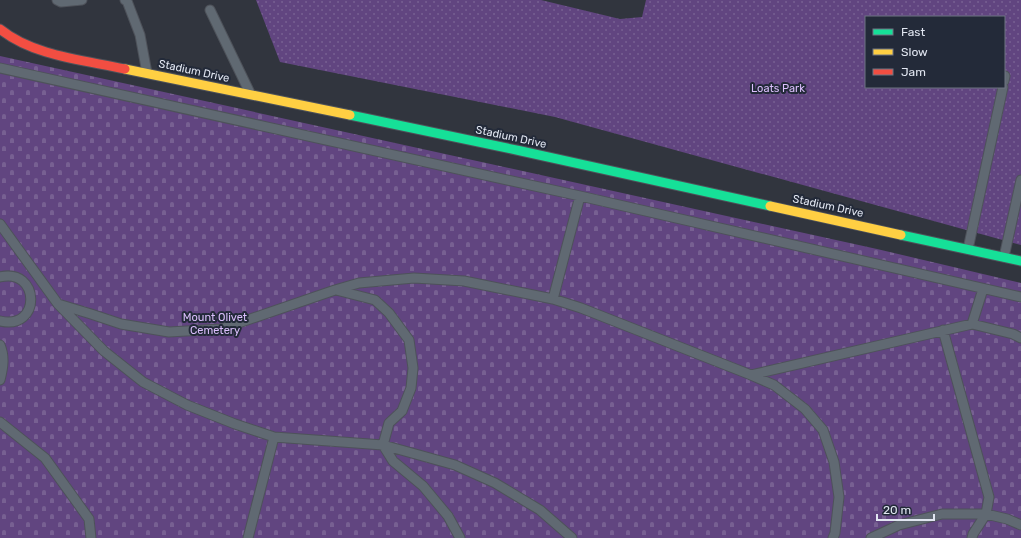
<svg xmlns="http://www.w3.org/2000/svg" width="1021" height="538" font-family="Rubik,sans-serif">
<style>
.green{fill:url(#green-dots);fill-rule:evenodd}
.cemetery{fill:url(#cemetery-stones)}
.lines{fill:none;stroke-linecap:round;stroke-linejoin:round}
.lane-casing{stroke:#4e525a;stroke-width:11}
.fast-casing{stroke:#4e525a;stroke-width:11}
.slow-casing{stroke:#4e525a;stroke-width:11}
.jam-casing{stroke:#4e525a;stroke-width:11}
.lane{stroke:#606972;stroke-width:9}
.fast{stroke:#16e098;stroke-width:9}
.slow{stroke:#ffcf43;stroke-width:9}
.jam{stroke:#f24e42;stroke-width:9}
.labels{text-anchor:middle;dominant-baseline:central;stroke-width:4;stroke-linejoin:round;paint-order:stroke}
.street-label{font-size:11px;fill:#e1e6f1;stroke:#232a39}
.park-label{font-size:11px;fill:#dbbffc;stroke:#232a39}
</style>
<defs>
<pattern id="green-dots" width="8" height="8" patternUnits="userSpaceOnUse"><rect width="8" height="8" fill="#614580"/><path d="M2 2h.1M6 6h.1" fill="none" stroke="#776092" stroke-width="1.8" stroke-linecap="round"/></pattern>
<pattern id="cemetery-stones" width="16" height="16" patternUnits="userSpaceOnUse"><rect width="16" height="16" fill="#614580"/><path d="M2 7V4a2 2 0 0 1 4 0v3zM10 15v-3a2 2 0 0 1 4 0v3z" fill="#776092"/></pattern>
</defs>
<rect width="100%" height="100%" fill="#31353e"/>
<path class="green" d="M256,0H541L620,19L642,17L646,0H1021V245L555,117L280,62ZM866,17H1004V87H866Z"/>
<path class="cemetery" d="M0,56L877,249L1021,283V538H0Z"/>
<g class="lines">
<defs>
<path id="lane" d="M57,0L61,2L82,0
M125,0L127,1L140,35L147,73
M210,10L250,93
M0,68L580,196L1021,297
M1004,81L1005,76
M0,224L58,304L104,351L143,382L187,405L235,424L274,437L383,445L455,465L495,483L540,510L572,538
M968,249L1003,87
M1004,257L1021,180
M0,277C40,267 42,331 0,321
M336,290L375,300L389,313L409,340L413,368L411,388L402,411L389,423L383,445L393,461L423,486L448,516L460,538
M553,299L580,196
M58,304L91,314L121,324L169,332L221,329L335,290L359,283L414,278L464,281L553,299L581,308L751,375L774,385L805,409L823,430L834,462L839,497L835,533L833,538
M972,324L983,289
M943,330L989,497L986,514L973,534L972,538
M0,345C5,357 3,368 0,380
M751,375L972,324L1013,334L1021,338
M0,422L45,458L89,519L91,538
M248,538L274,437
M871,538L899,525L942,514H986L1007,519L1021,525"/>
<path id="fast" d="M350,115L521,151L770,206
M901,235L1021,261"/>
<path id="slow" d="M125,69L350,115
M770,206L901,235"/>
<path id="jam" d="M0,29C33,56 84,60 125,69"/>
</defs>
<use href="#lane" class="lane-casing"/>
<use href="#fast" class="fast-casing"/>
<use href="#slow" class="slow-casing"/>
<use href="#jam" class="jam-casing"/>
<use href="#lane" class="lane"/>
<use href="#fast" class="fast"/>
<use href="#slow" class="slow"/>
<use href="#jam" class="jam"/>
</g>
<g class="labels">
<g class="street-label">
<text transform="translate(194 71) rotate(12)">Stadium Drive</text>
<text transform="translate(511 137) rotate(12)">Stadium Drive</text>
<text transform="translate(828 206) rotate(12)">Stadium Drive</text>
</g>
<g class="park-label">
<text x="778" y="88">Loats Park</text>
<text x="215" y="317">Mount Olivet<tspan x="215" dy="13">Cemetery</tspan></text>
</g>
</g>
<rect x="865" y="16" width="140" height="72" fill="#232a39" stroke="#6f7583"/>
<rect x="873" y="29" width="20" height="6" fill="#16e098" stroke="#6f7583"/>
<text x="901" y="36" font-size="12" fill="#e1e6f1">Fast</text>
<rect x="873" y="49" width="20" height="6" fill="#ffcf43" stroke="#6f7583"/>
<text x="901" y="56" font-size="12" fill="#e1e6f1">Slow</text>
<rect x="873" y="69" width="20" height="6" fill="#f24e42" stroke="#6f7583"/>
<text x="901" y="76" font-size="12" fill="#e1e6f1">Jam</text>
<path d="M877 514v6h57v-6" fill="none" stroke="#e1e6f1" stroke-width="2"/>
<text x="883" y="514" font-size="12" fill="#e1e6f1" stroke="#232a39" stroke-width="3" paint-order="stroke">20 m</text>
</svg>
